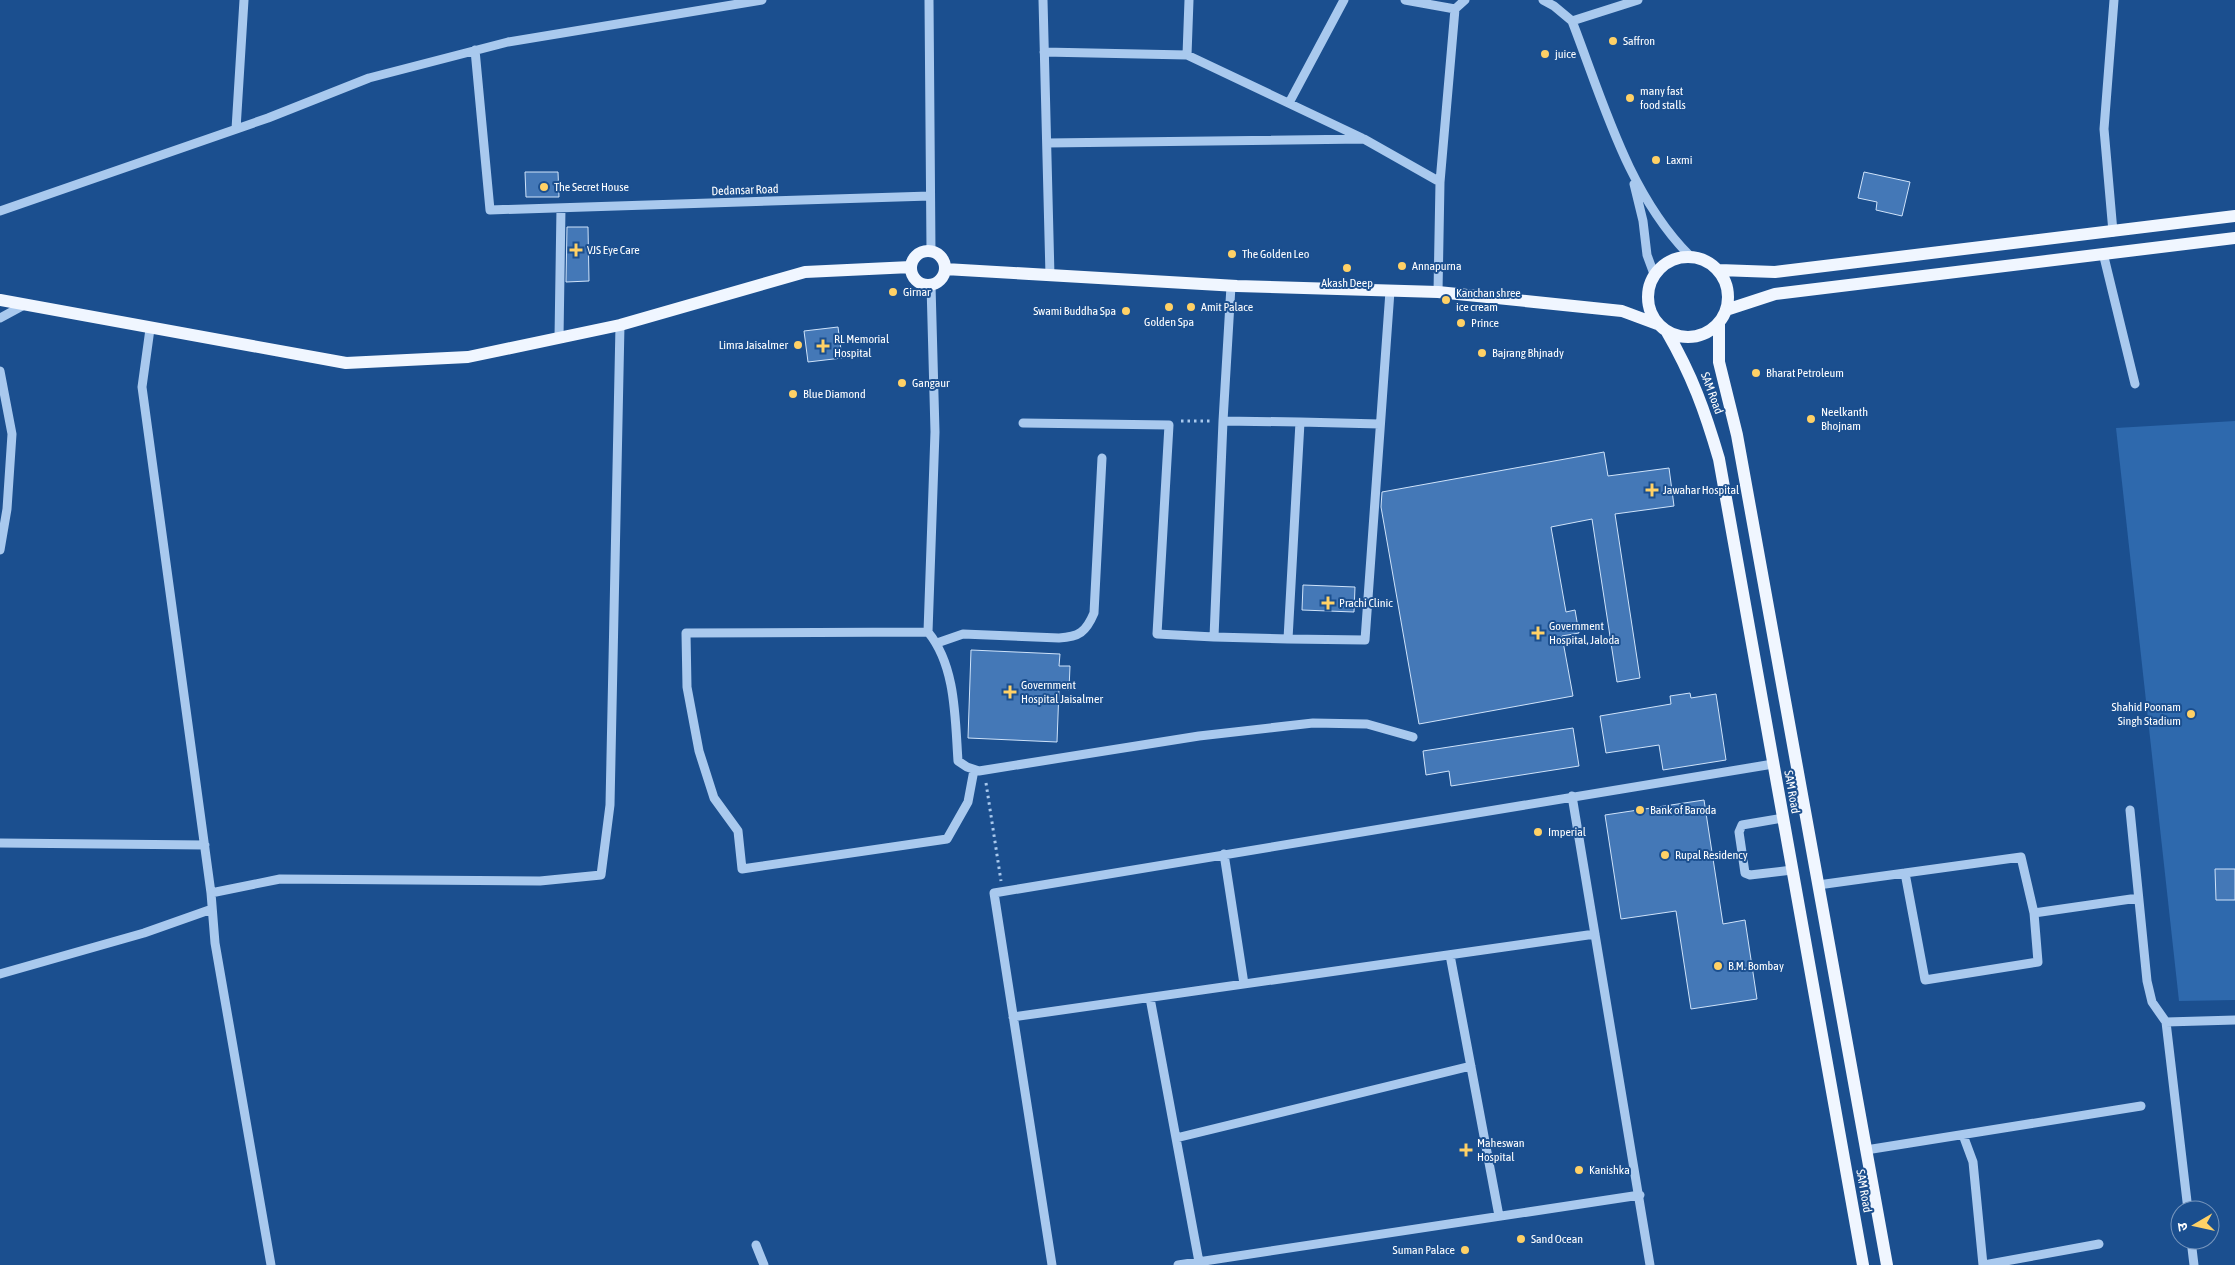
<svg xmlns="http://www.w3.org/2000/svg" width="2235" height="1265" font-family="'Asap Condensed','Noto Sans Devanagari',sans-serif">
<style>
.green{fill:#2e69ad}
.building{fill:#4478b7;stroke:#cfe3fa}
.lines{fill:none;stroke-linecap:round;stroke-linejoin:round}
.path{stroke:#a9c9ee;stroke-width:3;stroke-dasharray:2.5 4;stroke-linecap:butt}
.minor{stroke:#a9c9ee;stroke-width:9}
.major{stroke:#f0f6ff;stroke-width:12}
.poi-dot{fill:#ffd166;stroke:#1b4f8f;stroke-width:2}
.labels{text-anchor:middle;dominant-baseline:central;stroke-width:4;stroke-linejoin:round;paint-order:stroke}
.poi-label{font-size:12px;fill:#fff;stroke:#1b4f8f;text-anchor:start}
.street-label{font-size:12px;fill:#fff;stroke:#1b4f8f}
</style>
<rect width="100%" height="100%" fill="#1b4f8f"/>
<path class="green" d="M2235,421V1000L2179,1001L2116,428Z"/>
<path class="building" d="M525,172H558L559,197H526Z
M1864,172L1910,182L1902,216L1876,210L1877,202L1858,198Z
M567,227H588L589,281L566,282Z
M838,327L842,358L808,362L804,331Z
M1604,452L1608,476L1669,468L1674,506L1615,514L1640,678L1617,682L1592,519L1551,527L1566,612L1575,610L1579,633L1562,636L1573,696L1419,724L1381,507L1382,492Z
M1303,585L1355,587L1354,612L1302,610Z
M971,650L1060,654L1059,666H1070L1069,690L1059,689L1057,742L968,738Z
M1690,693L1691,698L1716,694L1726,760L1663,770L1659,745L1606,753L1600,716L1671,704L1670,696Z
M1573,728L1579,766L1451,786L1449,771L1426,775L1423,751Z
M1704,800L1723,924L1745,920L1757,999L1691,1009L1676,911L1621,919L1605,815Z
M2215,869H2235V900H2216Z"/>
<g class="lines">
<path class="path" d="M1181,421H1212
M986,783L1001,881"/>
<path class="minor" d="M929,0L931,251
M1043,0L1050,276
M1405,0L1455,9
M1543,0L1554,6L1572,21C1603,101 1628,194 1690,256
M1572,21L1638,0
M475,50L490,210L930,196
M1044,52L1187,55L1362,138
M1187,55L1189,0
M1289,103L1344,0
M236,129L244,0
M1047,143L1364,139L1440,182
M1634,184L1643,221L1647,255L1654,274
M0,211L268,118L369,78L508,42L762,0
M2113,232L2104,129L2114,0
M2103,253L2135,384
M931,285L935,432L928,632L686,633L687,687L699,751L714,798L738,831L742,869L947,839L968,802L974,770
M1438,292L1440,182L1455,9L1465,0
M0,318L24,305
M150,329L142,387L211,893
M559,338L561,208
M0,371L12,434L7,509L0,550
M1223,421L1231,286
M1023,423L1169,425L1157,634L1214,637
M1380,424L1300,422L1288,639L1365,640L1390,291
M928,632C956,666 955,718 958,761L967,767L979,771L1199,736L1313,723L1367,724L1413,737
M1288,639L1214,637L1223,421L1300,422
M937,643L963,634L1059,638C1079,637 1086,632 1094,613L1102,458
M1572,796L1650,1265
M2130,810L2147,981L2152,1002L2166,1022
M1783,818L1742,825L1739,832L1745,873L1750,875L1792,870
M0,843L205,845
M1224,854L1244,984
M1905,873L1925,980L2038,962L2034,913
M1818,885L2021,857L2034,913L2138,898
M1450,955L1499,1216
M0,974L144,933L212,909
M1150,998L1199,1262
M1013,1017L1595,934
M1963,1135L1973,1162L1983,1265
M1176,1138L1471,1066
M1866,1150L2141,1106
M2188,1210L2166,1022L2235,1020
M2191,1240L2194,1265
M756,1245L764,1265
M271,1265L215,943L211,893L280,879L540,881L601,875L610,805L620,325
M1052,1265L994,893L1773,764
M1178,1265L1640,1195
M1984,1265L2099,1244"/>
<path class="major" d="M911 268a17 17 0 1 1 34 0a17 17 0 1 1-34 0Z
M1648 297a40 40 0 1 1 80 0a40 40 0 1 1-80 0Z
M945,269L1237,286L1438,292L1622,311L1657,324
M1719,270L1775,272L2235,216
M0,300L346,363L468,357L620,325L805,272L911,267
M1726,310L1775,294L2235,238
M1719,323V362L1737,435L1887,1265
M1667,332C1692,375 1705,411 1719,459L1863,1265"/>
</g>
<g class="poi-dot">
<circle cx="1613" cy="41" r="5"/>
<circle cx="1545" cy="54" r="5"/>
<circle cx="1630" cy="98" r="5"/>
<circle cx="1656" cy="160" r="5"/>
<circle cx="544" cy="187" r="5"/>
<path d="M573.5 242.5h5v5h5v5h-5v5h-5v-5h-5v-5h5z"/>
<circle cx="1232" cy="254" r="5"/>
<circle cx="1402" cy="266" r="5"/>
<circle cx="1347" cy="268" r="5"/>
<circle cx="893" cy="292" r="5"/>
<circle cx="1446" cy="300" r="5"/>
<circle cx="1169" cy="307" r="5"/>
<circle cx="1191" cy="307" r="5"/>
<circle cx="1126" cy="311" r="5"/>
<circle cx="1461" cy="323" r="5"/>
<circle cx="798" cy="345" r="5"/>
<path d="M820.5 338.5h5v5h5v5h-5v5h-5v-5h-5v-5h5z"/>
<circle cx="1482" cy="353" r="5"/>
<circle cx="1756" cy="373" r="5"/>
<circle cx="902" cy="383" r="5"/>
<circle cx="793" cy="394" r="5"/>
<circle cx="1811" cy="419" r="5"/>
<path d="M1649.5 482.5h5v5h5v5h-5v5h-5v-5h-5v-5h5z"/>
<path d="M1325.5 595.5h5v5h5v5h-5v5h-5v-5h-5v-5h5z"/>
<path d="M1535.5 625.5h5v5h5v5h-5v5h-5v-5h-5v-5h5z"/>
<path d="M1007.5 684.5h5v5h5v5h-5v5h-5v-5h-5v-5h5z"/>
<circle cx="2191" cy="714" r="5"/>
<circle cx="1640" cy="810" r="5"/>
<circle cx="1538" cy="832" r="5"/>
<circle cx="1665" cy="855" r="5"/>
<circle cx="1718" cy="966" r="5"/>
<path d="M1463.5 1142.5h5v5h5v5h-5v5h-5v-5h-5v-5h5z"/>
<circle cx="1579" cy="1170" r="5"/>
<circle cx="1521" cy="1239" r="5"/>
<circle cx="1465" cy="1250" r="5"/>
</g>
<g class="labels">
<g class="poi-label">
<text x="1623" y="41">Saffron</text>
<text x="1555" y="54">juice</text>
<text x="1640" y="91">many fast<tspan x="1640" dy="14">food stalls</tspan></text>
<text x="1666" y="160">Laxmi</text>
<text x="554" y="187">The Secret House</text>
<text x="587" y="250">VJS Eye Care</text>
<text x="1242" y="254">The Golden Leo</text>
<text x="1412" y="266">Annapurna</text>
<text x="1347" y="283" text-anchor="middle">Akash Deep</text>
<text x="903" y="292">Girnar</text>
<text x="1456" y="293">Kanchan shree<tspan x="1456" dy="14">ice cream</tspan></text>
<text x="1201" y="307">Amit Palace</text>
<text x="1116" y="311" text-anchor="end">Swami Buddha Spa</text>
<text x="1169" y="322" text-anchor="middle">Golden Spa</text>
<text x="1471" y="323">Prince</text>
<text x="834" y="339">RL Memorial<tspan x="834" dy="14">Hospital</tspan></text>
<text x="788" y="345" text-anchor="end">Limra Jaisalmer</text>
<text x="1492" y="353">Bajrang Bhjnady</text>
<text x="1766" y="373">Bharat Petroleum</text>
<text x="912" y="383">Gangaur</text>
<text x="803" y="394">Blue Diamond</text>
<text x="1821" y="412">Neelkanth<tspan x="1821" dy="14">Bhojnam</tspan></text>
<text x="1663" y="490">Jawahar Hospital</text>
<text x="1339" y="603">Prachi Clinic</text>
<text x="1549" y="626">Government<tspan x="1549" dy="14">Hospital, Jaloda</tspan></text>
<text x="1021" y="685">Government<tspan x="1021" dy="14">Hospital Jaisalmer</tspan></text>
<text x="2181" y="707" text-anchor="end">Shahid Poonam<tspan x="2181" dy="14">Singh Stadium</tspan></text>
<text x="1650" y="810">Bank of Baroda</text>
<text x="1548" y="832">Imperial</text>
<text x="1675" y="855">Rupal Residency</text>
<text x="1728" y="966">B.M. Bombay</text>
<text x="1477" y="1143">Maheswan<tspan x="1477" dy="14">Hospital</tspan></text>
<text x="1589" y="1170">Kanishka</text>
<text x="1531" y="1239">Sand Ocean</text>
<text x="1455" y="1250" text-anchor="end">Suman Palace</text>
</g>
<g class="street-label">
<text transform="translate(745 190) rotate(-2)">Dedansar Road</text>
<text transform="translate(1712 393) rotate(70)">SAM Road</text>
<text transform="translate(1792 792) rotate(80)">SAM Road</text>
<text transform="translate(1864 1191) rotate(80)">SAM Road</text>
</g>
</g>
<g transform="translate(2195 1225) rotate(261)"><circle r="24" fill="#1b4f8f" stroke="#7695bc"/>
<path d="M0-4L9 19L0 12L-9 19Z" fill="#ffd166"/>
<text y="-8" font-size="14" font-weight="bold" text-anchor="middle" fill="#ffffff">उ</text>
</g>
</svg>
